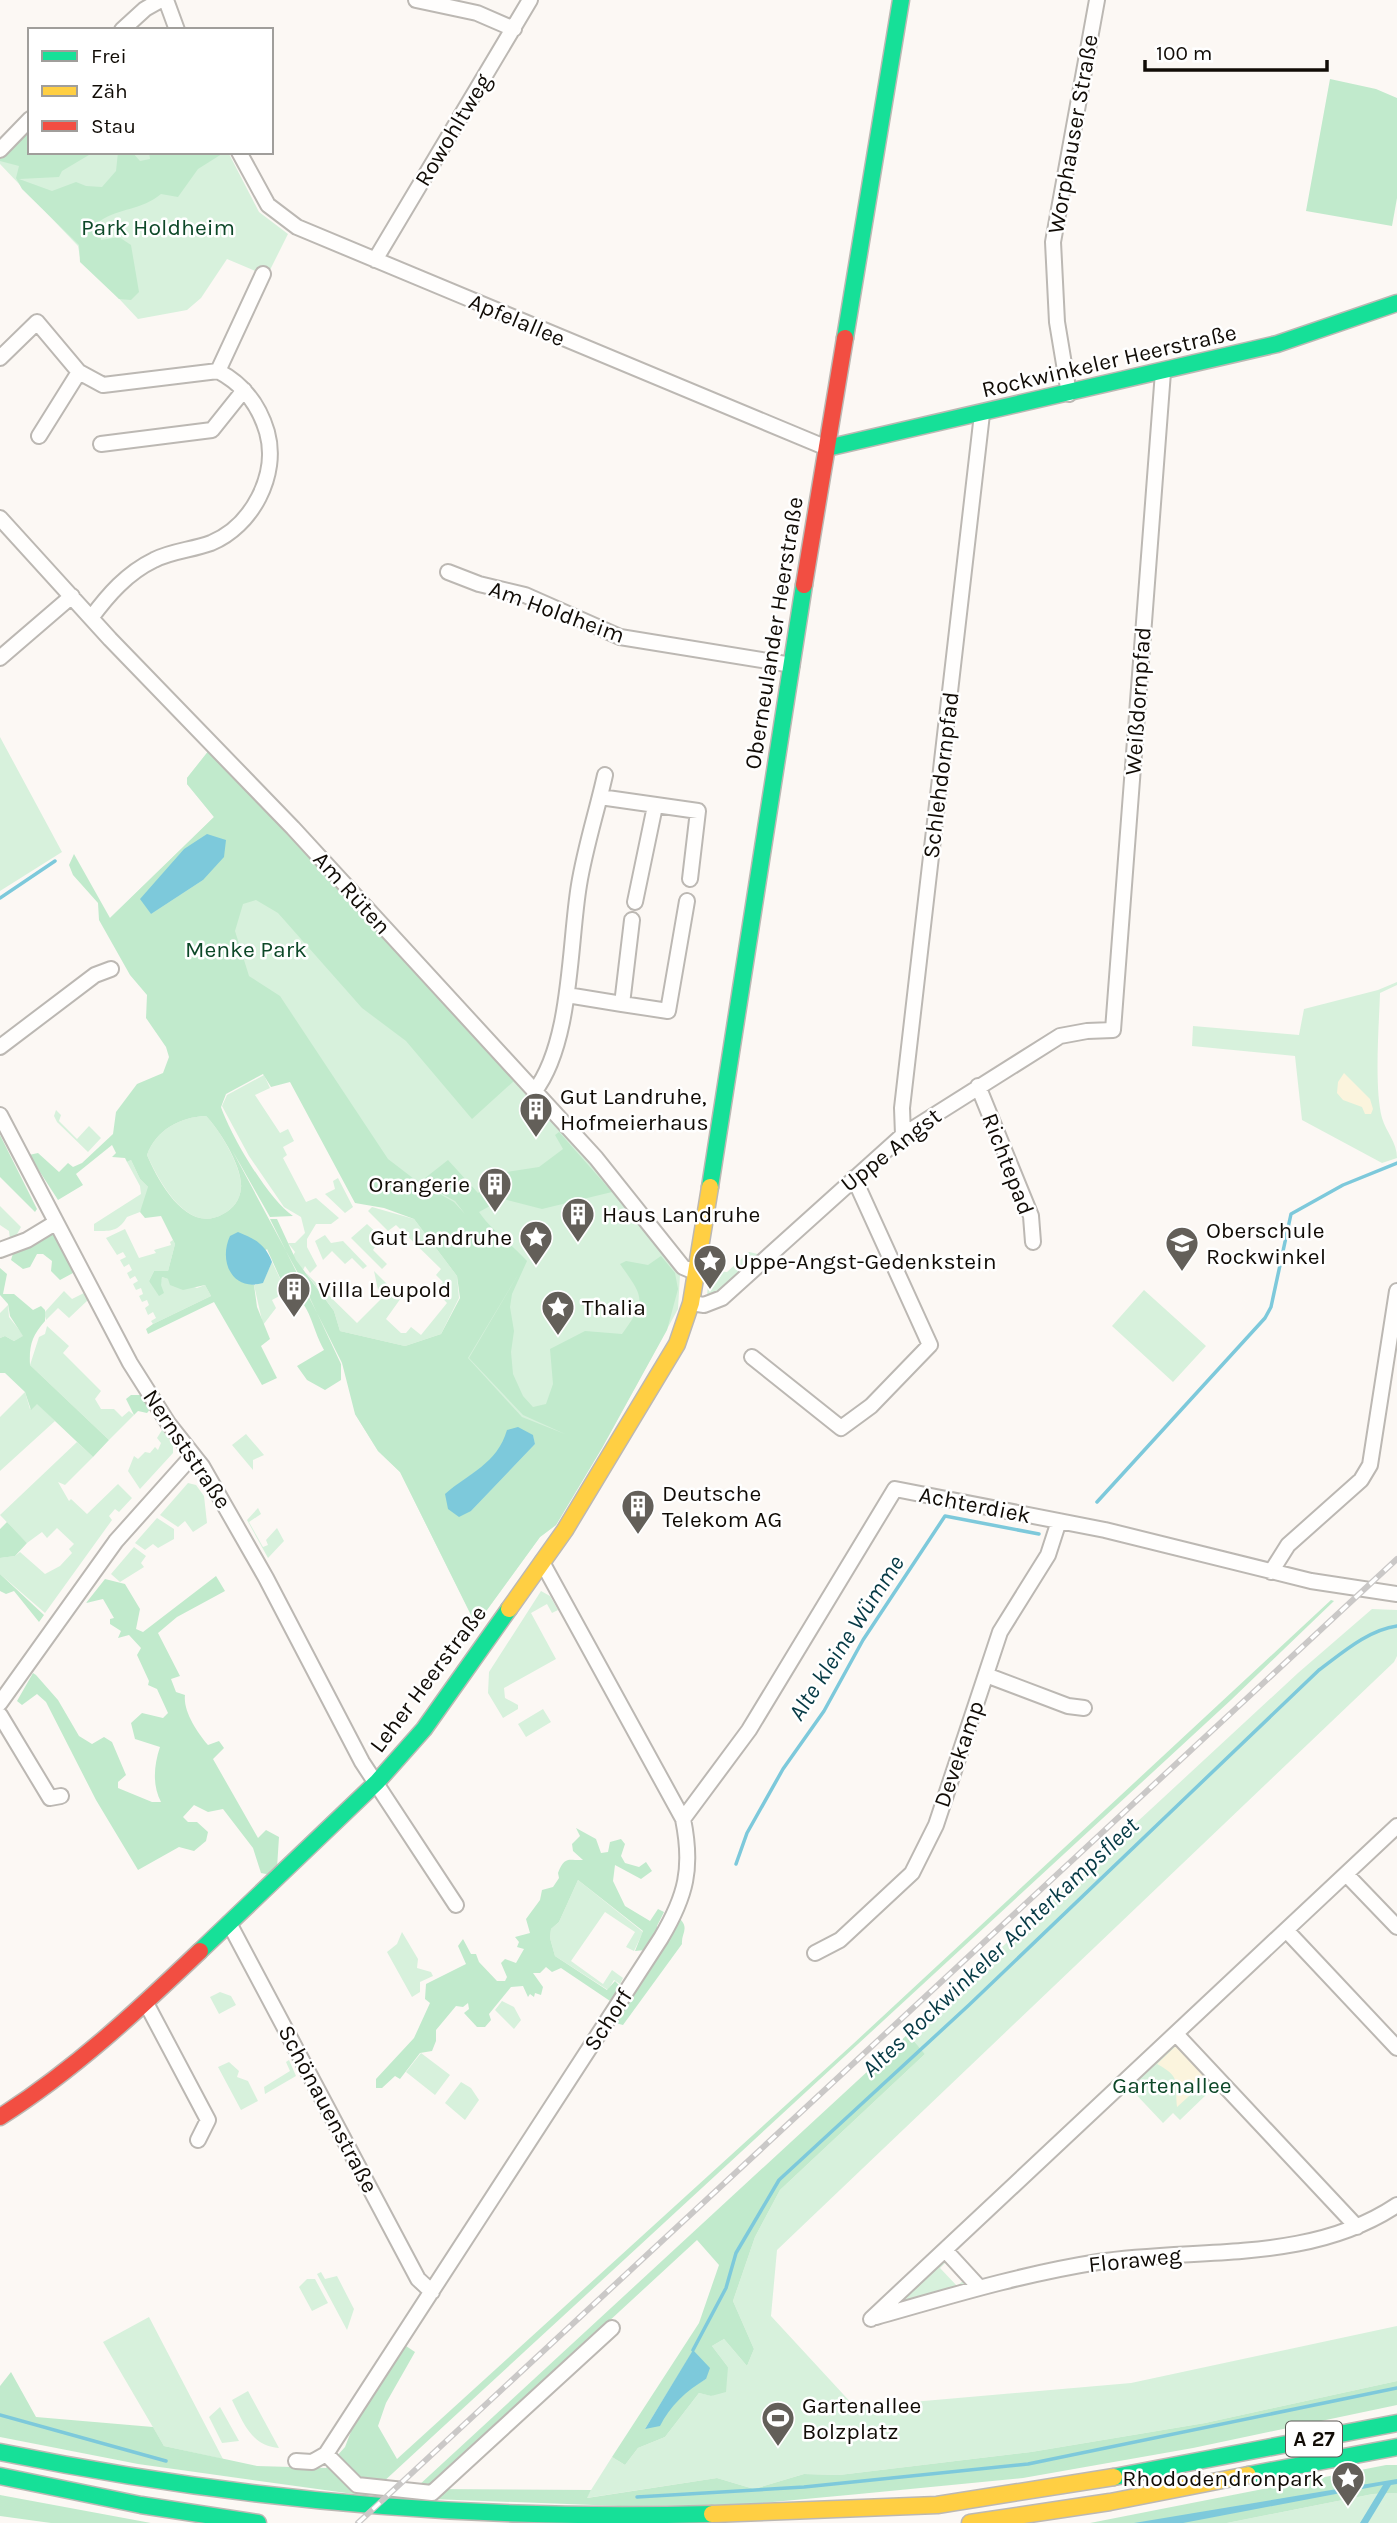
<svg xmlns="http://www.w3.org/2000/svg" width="1397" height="2523" font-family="Karla,sans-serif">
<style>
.green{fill:#d7f1dc}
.forest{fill:#c1eacc;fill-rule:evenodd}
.sand{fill:#fbf4dd}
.water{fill:#7dc9db}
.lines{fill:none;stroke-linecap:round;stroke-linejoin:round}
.stream{stroke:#7dc9db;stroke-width:3.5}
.street-casing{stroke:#bcb8b3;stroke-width:18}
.fast-casing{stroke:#bcb8b3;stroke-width:19}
.slow-casing{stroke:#bcb8b3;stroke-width:19}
.jam-casing{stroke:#bcb8b3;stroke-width:19}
.street{stroke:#fffefd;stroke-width:14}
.fast{stroke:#16e098;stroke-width:16}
.slow{stroke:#ffcf43;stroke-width:16}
.jam{stroke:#f24e42;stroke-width:16}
.rail-casing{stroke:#cac8c7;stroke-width:6}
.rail{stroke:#fff;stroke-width:3.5;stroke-dasharray:10;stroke-linecap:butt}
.labels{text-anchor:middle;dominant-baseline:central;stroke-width:5;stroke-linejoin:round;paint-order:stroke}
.shield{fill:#fff;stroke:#585551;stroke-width:2}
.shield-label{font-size:21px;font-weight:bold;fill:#110c06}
.street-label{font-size:23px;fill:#110c06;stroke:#fff}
.park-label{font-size:23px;fill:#0d4828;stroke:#fff}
.poi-label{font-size:23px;fill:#110c06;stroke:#fff;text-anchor:start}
.water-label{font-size:24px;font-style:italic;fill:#063a45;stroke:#fff}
</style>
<rect width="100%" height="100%" fill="#fcf8f4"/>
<path class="green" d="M30,152H228L259,212L288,234L267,276L227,259L201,298L187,310L138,319L80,257L78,246L0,164V157Z
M0,737L62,852L0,891Z
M210,749L514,1081L581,1149L680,1275L678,1309L602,1448L556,1525L540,1537L476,1625L400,1472L378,1451L355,1414L434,1362L486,1271L317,1117L280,1054L110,918L214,817L187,784V778Z
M1397,982V985L1380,993C1379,1025 1374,1088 1382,1118C1386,1132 1397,1142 1397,1158L1382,1163L1302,1120L1295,1056L1192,1046L1193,1026L1299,1035L1304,1009L1378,990Z
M264,1075L270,1088L255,1095L280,1133L288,1129L294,1141L283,1147L287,1155L283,1158L306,1202L316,1198L339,1218L331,1224H316L307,1239V1247L317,1266L310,1273L305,1266L300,1276L291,1259L295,1252L288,1243H295L305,1233L301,1217L284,1207L249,1156L222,1106L227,1095Z
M56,1110L61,1115L59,1121L77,1139L89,1126L101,1138L88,1152L57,1122L54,1116Z
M206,1116C220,1130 243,1169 241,1188C240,1200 233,1209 223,1214C187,1235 159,1181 147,1155C156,1130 180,1117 206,1116Z
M131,1160L140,1179L148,1187V1197L140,1212L127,1217C118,1232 111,1231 94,1231V1224L141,1194L140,1186L127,1162Z
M338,1178L353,1207L345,1213L325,1194L335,1189L333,1181Z
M0,1206L21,1227L16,1236L10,1239L9,1231L0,1225Z
M372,1207L414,1219L457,1276L459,1298L441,1334L405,1346L340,1331L334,1311L306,1273L357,1323L384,1296L378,1290L374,1271L401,1298L386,1319L401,1333H406L411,1327L421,1335L447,1303L435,1290L443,1282L436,1275L441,1269L396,1225L388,1231L368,1211Z
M367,1224L381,1237L373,1250L387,1264L382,1269L351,1238Z
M125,1229L139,1258L156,1253L154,1250L171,1245L170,1242L173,1240L175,1244L168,1271H154L149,1281L160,1286L162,1277L197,1288L205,1285L211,1296L153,1324L151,1321L156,1318L153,1312L148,1315L145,1308L149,1305L147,1300L142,1302L139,1296L143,1294L141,1288L136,1290L133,1284L138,1281L135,1276L130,1279L127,1273L132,1270L129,1264L124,1267L120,1260L126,1257L123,1252L117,1255L106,1238Z
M325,1235L331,1243L343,1241L367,1266L363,1269L352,1258L345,1264L332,1251L323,1260L315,1241Z
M749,1252L758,1254L711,1298L707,1296L710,1261L715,1271L727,1272Z
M272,1262L285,1289L289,1288L302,1301L294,1306L285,1293L272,1300L276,1308L263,1325L254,1285L263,1282Z
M1144,1290L1206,1346L1173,1382L1112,1326Z
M64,1291L72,1299L84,1293L88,1300L69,1318L58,1308L46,1320L44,1313Z
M8,1305L9,1317L24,1336L14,1341L5,1336L0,1338V1313Z
M47,1326L69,1346L63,1353L101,1391L95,1399L101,1409H114L122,1417L129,1411L134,1415L109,1440L30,1365L39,1337L45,1334Z
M25,1392L30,1409L37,1403L55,1421L0,1471V1417Z
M162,1430L173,1443V1453L140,1489L128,1471L134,1456L138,1459L145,1452L150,1453L155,1447L158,1450L161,1443L157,1438Z
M246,1434L264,1455L253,1460V1470L232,1445Z
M77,1442L93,1457L65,1485L58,1482L69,1501L71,1499L87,1514L118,1484L132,1498L119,1512L115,1509L109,1516L112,1520L45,1613L0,1574V1558L15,1556L20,1552L45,1574L60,1566L72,1553L69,1549L74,1544L57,1528L47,1538L42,1532L27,1543L0,1515Z
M188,1483L196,1485L204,1496L207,1523L193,1532L185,1521L178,1527L160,1515Z
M258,1508L261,1514L249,1522L263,1547L268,1545L266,1540L277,1528L284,1541L268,1558L247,1520Z
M157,1518L174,1529V1539L158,1548L153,1544L145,1550L135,1543Z
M134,1547L146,1556L141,1563L144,1567L120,1582L111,1574Z
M541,1591L550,1596L558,1610L552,1613L547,1604L531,1613L556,1659L504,1688L505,1698L518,1705V1709L503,1718L488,1693L489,1672Z
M1372,1609L1397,1610V1656L1394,1662L777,2250L771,2316L855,2407L1131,2383L1397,2326V2381L1205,2423L1031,2452L839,2475L804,2474L754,2489L717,2478L586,2498L612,2457L625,2465L638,2448L665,2437L699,2393L712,2396L728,2367L712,2346L724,2339L747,2366L754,2349L733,2301L755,2237L780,2190L925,2054L908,2034L1298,1673Z
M543,1709L551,1722L526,1737L518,1724Z
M578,1880L643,1932L634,1951L626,1947L635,1932L605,1912L571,1961L603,1984L612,1970L623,1978L620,1984L614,1980L608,1990L555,1956L550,1938L551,1929L559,1922Z
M402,1932L418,1959L417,1968L431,1972L433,1976L420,1982V1992L412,1997L387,1952L397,1944Z
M220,1992L231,1996L236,2005L219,2014L210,1997Z
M502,2001L514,2007L521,2020L514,2029L495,2010Z
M1177,2043L1210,2078L1200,2088L1206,2095L1180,2120L1173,2113L1163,2123L1129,2087Z
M421,2053L450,2075L435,2095L406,2072Z
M289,2060L296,2076L265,2094L264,2087L290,2071L286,2062Z
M229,2062L239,2071L237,2077L248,2081L258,2101L241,2110L218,2067Z
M461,2082L471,2088L479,2100L465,2120L445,2103Z
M943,2259L947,2261L940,2268L957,2286L964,2280L968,2285L888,2311Z
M321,2272L325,2279L337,2276L354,2309L347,2330L317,2274Z
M307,2279H315L328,2303L312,2311L299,2287Z
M149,2317L223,2459L164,2446L103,2342Z
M248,2391L279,2448C251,2446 243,2422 232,2400Z
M220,2407L239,2441L222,2443L209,2417Z
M1397,2493V2523H1227L1373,2494Z"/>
<path class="forest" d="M1330,79L1376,89L1397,98V198L1392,226L1306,211Z
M30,123V152H94L62,171L59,177L19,179L52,191L76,182L86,186L102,187L116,171L118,152H132L140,161L150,159L149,152H225L198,169L178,197L161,194C142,210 119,208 100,221L101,240L119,237L131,245L139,292L131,300L119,299L80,262L79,245L22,189L16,178L19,166L0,161V153Z
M210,749L514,1081L472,1119L406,1041L362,1008L278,913L256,900L243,904L235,931L249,976L280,996L388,1159L418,1182L454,1202L465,1214L455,1201L420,1182L448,1160L478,1193L507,1172L539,1167L563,1149L555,1135L559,1132L612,1192L542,1209L503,1199L479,1212C492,1231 511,1243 527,1261L512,1294L510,1307L514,1331L511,1352L513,1374L523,1396L533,1407L546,1404L553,1384L550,1349L585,1331L622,1334C647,1300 644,1298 620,1264L626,1261L648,1265L661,1256L675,1273L678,1289L667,1330L602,1448L556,1525L540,1537L476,1625L400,1472L378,1451L355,1414L342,1363L270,1219H277L296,1260L334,1311L340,1331L405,1346L441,1334L460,1298L457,1276L414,1219L384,1208L355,1203L290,1082L271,1087L263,1074L226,1094L221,1107C231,1136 268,1199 293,1216L270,1217L232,1150L301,1279L341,1364V1380L325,1390L307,1380L297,1366L324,1350C310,1324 313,1309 289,1288L285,1289L267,1249L237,1278L254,1285L257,1307L270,1339L261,1346L277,1378L262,1385L214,1302L148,1334L146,1329L153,1324L211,1296L205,1285L183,1290L170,1285L168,1279L162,1277L161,1285L164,1293L159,1296L149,1281L154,1271H168L175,1244L161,1216L145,1218L140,1212L148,1187L140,1179L131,1160L127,1162L125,1158L112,1157L116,1153L112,1145L76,1174L83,1185L58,1200L29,1155L38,1153L59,1172L68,1163L73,1167L82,1163L113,1134L116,1112L137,1084L163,1073L169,1057L166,1047L146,1018L147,995L130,975L99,920L98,903L73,875L69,865L74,854L110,918L214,817L187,784V778ZM184,849L203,880L151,914L141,899ZM206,1116C220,1130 243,1168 241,1188C240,1200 233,1209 223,1214C187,1235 158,1181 147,1155C156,1130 180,1117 206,1116ZM519,1273L469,1358L523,1415L565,1434L522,1417L468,1358ZM533,1435L535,1444L471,1511L454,1487L492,1460L503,1444Z
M0,1135L37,1209L35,1212L0,1177Z
M47,1233H57L65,1255L75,1267L73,1273L60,1280L51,1271L52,1261L43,1254H37L30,1267L23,1269L11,1260L15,1247L45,1238Z
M0,1268L7,1274L3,1294H14L33,1310L41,1306L45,1310V1321C32,1336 29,1345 30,1365L109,1440L93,1457L37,1404L31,1410L25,1392L5,1373H0V1338L5,1336L14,1341L23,1336L10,1316L8,1304L0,1295Z
M131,1395H143L152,1407L147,1413L138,1411L134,1415L126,1399Z
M7,1522L27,1543L15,1556L0,1558V1529Z
M0,1574L44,1615L39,1622L14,1591L6,1594L0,1591Z
M216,1576L225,1591L177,1617L158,1633L180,1676L171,1679L176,1692L185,1695C183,1711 197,1732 208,1745L219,1741L224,1748L213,1759L258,1838L266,1830L279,1837L277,1868L271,1875L261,1873L253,1848L223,1809L208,1812L194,1805L183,1817L188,1822H197L208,1832L206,1841L194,1851L179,1847L138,1870L96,1800L46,1702L37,1694L22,1705L17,1701L33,1673L36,1675L58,1700L79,1736L92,1744L104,1737L112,1742L126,1775L118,1782V1788L152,1802H161C152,1785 154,1765 160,1747L135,1739L131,1723L142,1713L163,1718L168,1713L157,1689L148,1685L149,1681L137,1655L141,1648L129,1635L118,1638L121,1631L110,1624V1619L114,1618L103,1599L86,1603L105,1579L125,1584L140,1609L136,1629L143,1632Z
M1331,1600L1334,1601L1231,1700L368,2496L138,2464L0,2437V2386L11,2372L36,2417L153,2427L164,2446L257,2466L326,2468L345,2447L357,2416L403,2344L415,2352L386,2403L378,2426L397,2459L853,2044Z
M576,1828L596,1839L601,1853L608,1852L610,1842L621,1839L625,1844L621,1856L625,1863L639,1867L646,1862L652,1871L641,1879L615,1865L613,1881L625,1906L650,1921L658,1909L664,1912L657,1926V1938L616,2005L561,1968L552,1972L546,1967L540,1973H533L543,1987L541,1995L535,1993L534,1997L530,1994L528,1997L523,1986L511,1987L489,2014L491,2020L485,2027H477L464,2013L469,2009L468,2003L463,2007L456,2006L436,2030V2041L432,2051L420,2053L400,2079L395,2076L382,2088H376V2079L414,2038L430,2003L425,1999L426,1984L466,1964L458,1946L463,1939L471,1954H476L479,1962L497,1981H505L507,1977L501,1963L505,1959L516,1963L524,1949L517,1947L519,1942L515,1937L530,1933L526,1919L540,1900L542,1890L553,1887L559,1878L558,1873C565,1855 569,1861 583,1860L573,1851L572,1844L580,1836ZM578,1880L643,1931L635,1951L645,1950L620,1986L615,1981L607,1990L555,1956L550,1938L551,1929L559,1922Z
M675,1919L681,1920C689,1929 681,1934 682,1944L623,2025L612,2022Z
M908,2034L925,2054L780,2190L755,2237L733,2301L754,2349L747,2366L724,2339L712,2346L728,2367L726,2392L711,2396L699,2393L665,2437L638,2448L625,2465L612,2457L699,2323L719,2265L697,2240L427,2489L591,2490L587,2498L717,2478L754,2489L804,2474L839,2475L1031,2452L1205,2423L1397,2381V2405L1193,2448L1023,2478L859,2494L741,2505L620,2506L405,2498ZM693,2351L706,2379L690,2388L645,2429Z
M1386,2465H1397V2493L1373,2494L1227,2523H1090Z
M0,2495L151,2523H51L0,2516Z"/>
<path class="sand" d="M1344,1073L1370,1099L1373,1109L1371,1114H1365L1362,1107L1343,1100L1337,1093L1338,1082Z
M1177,2045L1209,2078L1177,2107C1174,2083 1183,2078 1157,2064Z"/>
<path class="water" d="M207,834L226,840L224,857L203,880L151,914L140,899L184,849Z
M238,1232C255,1239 265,1244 272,1262L263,1283C233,1292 218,1262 230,1236Z
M518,1427L533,1435L535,1444L471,1511L459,1517L448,1509L445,1494C469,1473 497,1464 507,1430Z
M693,2350L710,2368L706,2379C686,2391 670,2406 660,2426L645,2429Z
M1397,2479V2484L1391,2485L1368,2523H1360L1383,2485L1183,2523H1134Z"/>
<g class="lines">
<path class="stream" d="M0,898L55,861
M1097,1502L1265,1318L1271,1307L1291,1214L1343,1185L1397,1163
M736,1864L747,1833L783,1769L824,1711L863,1640L945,1516L1039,1534
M693,2350L726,2288L736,2253L779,2180L969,2005L1319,1670C1342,1653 1368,1630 1397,1626
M0,2415L166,2461
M637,2497L804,2487L1028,2464L1397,2388"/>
<defs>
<path id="street" d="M166,0L177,30
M416,0L477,13L514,29
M122,30L145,9L161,0
M0,150L30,119
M239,152L268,205L297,227L827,448
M375,260L530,0
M0,358L37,322L79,372L103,385L218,371C243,384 259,405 267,432C279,475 252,526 211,543C192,550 171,551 154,560C127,573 108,595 91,618
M218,371L263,274
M1069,394L1057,322L1053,242L1097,0
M39,436L79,372
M101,444L212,430L244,390
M0,518L110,639L293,828L596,1158L683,1267L697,1273
M448,572L479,584L525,595L620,637L792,665
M0,658L72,596
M600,797L698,811L690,879
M635,902L655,806
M567,995L622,1004L632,920
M622,1004L668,1011L687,901
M0,1047L95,975L111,969
M978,1086L1031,1216L1033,1242
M534,1092C572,1043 569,945 579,885C585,848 597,811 605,775
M0,1115L130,1363L168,1423L202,1466L266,1578L362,1762L456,1905
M903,1135L902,1108L982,414
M0,1250L27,1240L55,1223
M691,1303L704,1305L722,1298L903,1135L1060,1036L1087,1031L1113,1030L1163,372
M752,1357L841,1428L871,1406L930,1345L854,1178
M1271,1572L1288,1545L1361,1480L1370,1465L1397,1291
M986,1675L1068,1706L1084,1708
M0,1703L116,1541L193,1455
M0,1715L50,1798L61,1796
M683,1819L749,1730L895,1489L1105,1530L1311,1581L1397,1594
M1346,1874L1397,1927
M229,1923L418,2279L432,2292
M1286,1930L1397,2048
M815,1953L840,1940L912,1873L936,1825L1000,1632L1048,1555L1059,1521
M146,2003L208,2120L198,2140
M1176,2034L1357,2227
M945,2250L979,2287
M876,2317C950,2296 1022,2274 1098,2262C1198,2247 1309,2264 1397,2205
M871,2319L1397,1826
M326,2454L357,2485L432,2493L612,2328
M296,2461L312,2462L326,2454L661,1938C686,1896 693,1868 683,1819L542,1562"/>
<path id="fast" d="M845,338L901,0
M827,448L1277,344L1397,303
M710,1187L804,585
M200,1951L377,1782L424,1729L509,1609
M0,2452C235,2500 472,2521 712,2514
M1248,2475L1397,2447
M0,2476L141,2505L258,2523
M1114,2477L1397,2423"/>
<path id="slow" d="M509,1609L565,1530L677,1344L691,1303L710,1187
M712,2514L937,2505L1114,2477
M970,2523L1110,2502L1248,2475"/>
<path id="jam" d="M804,585L845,338
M0,2117C74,2070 136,2012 200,1951"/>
</defs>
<use href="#street" class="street-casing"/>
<use href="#fast" class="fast-casing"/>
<use href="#slow" class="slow-casing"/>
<use href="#jam" class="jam-casing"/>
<use href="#street" class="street"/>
<use href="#fast" class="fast"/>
<use href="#slow" class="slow"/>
<use href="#jam" class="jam"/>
<defs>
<path id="rail" d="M358,2523L1397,1559"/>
</defs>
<use href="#rail" class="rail-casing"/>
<use href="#rail" class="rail"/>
</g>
<defs>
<symbol id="building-pin" viewBox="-11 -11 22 30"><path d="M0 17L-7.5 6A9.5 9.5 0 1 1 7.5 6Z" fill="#635f59" stroke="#fff"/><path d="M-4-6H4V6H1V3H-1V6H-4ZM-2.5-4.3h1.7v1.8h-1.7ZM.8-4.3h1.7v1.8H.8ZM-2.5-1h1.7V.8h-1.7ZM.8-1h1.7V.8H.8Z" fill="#fff"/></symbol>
<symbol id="sight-pin" viewBox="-11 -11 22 30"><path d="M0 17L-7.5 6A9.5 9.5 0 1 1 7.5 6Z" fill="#635f59" stroke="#fff"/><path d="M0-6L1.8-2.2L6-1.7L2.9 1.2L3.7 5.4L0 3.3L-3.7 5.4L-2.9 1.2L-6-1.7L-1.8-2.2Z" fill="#fff"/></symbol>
<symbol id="school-pin" viewBox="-11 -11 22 30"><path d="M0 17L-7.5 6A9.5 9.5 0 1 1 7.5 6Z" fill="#635f59" stroke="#fff"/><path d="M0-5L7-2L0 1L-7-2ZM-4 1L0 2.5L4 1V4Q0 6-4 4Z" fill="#fff"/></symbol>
<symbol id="stadium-pin" viewBox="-11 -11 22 30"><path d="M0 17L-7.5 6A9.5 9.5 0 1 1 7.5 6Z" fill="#635f59" stroke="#fff"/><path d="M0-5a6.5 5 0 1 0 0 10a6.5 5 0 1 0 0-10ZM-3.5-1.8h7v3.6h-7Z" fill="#fff"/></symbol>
</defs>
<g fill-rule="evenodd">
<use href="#building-pin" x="517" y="1090" width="38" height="52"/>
<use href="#building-pin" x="476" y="1165" width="38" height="52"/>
<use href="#building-pin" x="559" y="1195" width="38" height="52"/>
<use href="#sight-pin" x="517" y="1218" width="38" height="52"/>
<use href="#school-pin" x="1163" y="1224" width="38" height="52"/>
<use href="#sight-pin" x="691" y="1242" width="38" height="52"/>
<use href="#building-pin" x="275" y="1270" width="38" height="52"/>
<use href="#sight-pin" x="539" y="1288" width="38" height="52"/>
<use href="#building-pin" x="619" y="1487" width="38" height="52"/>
<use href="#stadium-pin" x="759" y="2399" width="38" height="52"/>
<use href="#sight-pin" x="1329" y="2459" width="38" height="52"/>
</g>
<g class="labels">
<rect class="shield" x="1286" y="2421.5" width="56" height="35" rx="5"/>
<g class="shield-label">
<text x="1314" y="2439">A 27</text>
</g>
<g class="street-label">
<text transform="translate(453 130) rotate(-59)">Rowohltweg</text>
<text transform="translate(1073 134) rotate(-80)">Worphauser Straße</text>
<text transform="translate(517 320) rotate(23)">Apfelallee</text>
<text transform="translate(1109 361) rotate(-13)">Rockwinkeler Heerstraße</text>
<text transform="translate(557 612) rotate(20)">Am Holdheim</text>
<text transform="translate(774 633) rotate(-81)">Oberneulander Heerstraße</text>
<text transform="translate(1138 701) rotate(-86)">Weißdornpfad</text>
<text transform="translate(941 775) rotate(-83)">Schlehdornpfad</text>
<text transform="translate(352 893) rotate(48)">Am Rüten</text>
<text transform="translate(891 1150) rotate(-38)">Uppe Angst</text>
<text transform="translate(1008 1164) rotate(69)">Richtepad</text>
<text transform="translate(187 1449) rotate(56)">Nernststraße</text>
<text transform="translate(975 1505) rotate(11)">Achterdiek</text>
<text transform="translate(428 1679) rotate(-53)">Leher Heerstraße</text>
<text transform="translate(959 1754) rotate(-71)">Devekamp</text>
<text transform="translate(608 2020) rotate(-57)">Schorf</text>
<text transform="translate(328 2109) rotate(62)">Schönauenstraße</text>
<text transform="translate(1135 2260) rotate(-6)">Floraweg</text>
</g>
<g class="park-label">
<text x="158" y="227">Park Holdheim</text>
<text x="246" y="949">Menke Park</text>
<text x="1172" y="2085">Gartenallee</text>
</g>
<g class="poi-label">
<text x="560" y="1096">Gut Landruhe,<tspan x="560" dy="26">Hofmeierhaus</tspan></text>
<text x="470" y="1184" text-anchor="end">Orangerie</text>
<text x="602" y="1214">Haus Landruhe</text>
<text x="1206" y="1230">Oberschule<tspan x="1206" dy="26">Rockwinkel</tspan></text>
<text x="512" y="1237" text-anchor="end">Gut Landruhe</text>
<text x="734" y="1261">Uppe-Angst-Gedenkstein</text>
<text x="318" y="1289">Villa Leupold</text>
<text x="582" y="1307">Thalia</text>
<text x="662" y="1493">Deutsche<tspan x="662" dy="26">Telekom AG</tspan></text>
<text x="802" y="2405">Gartenallee<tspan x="802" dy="26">Bolzplatz</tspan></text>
<text x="1324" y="2478" text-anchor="end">Rhododendronpark</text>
</g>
<g class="water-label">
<text transform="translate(846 1638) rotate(-57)">Alte kleine Wümme</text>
<text transform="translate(1000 1947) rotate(-43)">Altes Rockwinkeler Achterkampsfleet</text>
</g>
</g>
<rect x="28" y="28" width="245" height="126" fill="#ffffff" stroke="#a09e9b" stroke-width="2"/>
<rect x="42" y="51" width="35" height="10" fill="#16e098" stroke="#a09e9b" stroke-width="2"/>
<text x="91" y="63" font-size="21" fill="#110c06">Frei</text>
<rect x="42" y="86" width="35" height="10" fill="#ffcf43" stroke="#a09e9b" stroke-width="2"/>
<text x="91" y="98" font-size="21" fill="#110c06">Zäh</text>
<rect x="42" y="121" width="35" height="10" fill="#f24e42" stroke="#a09e9b" stroke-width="2"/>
<text x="91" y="133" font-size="21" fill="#110c06">Stau</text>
<path d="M1145 60v10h182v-10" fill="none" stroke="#110c06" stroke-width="3.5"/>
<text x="1156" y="60" font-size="21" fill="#110c06" stroke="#ffffff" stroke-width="5" paint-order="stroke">100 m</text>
</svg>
